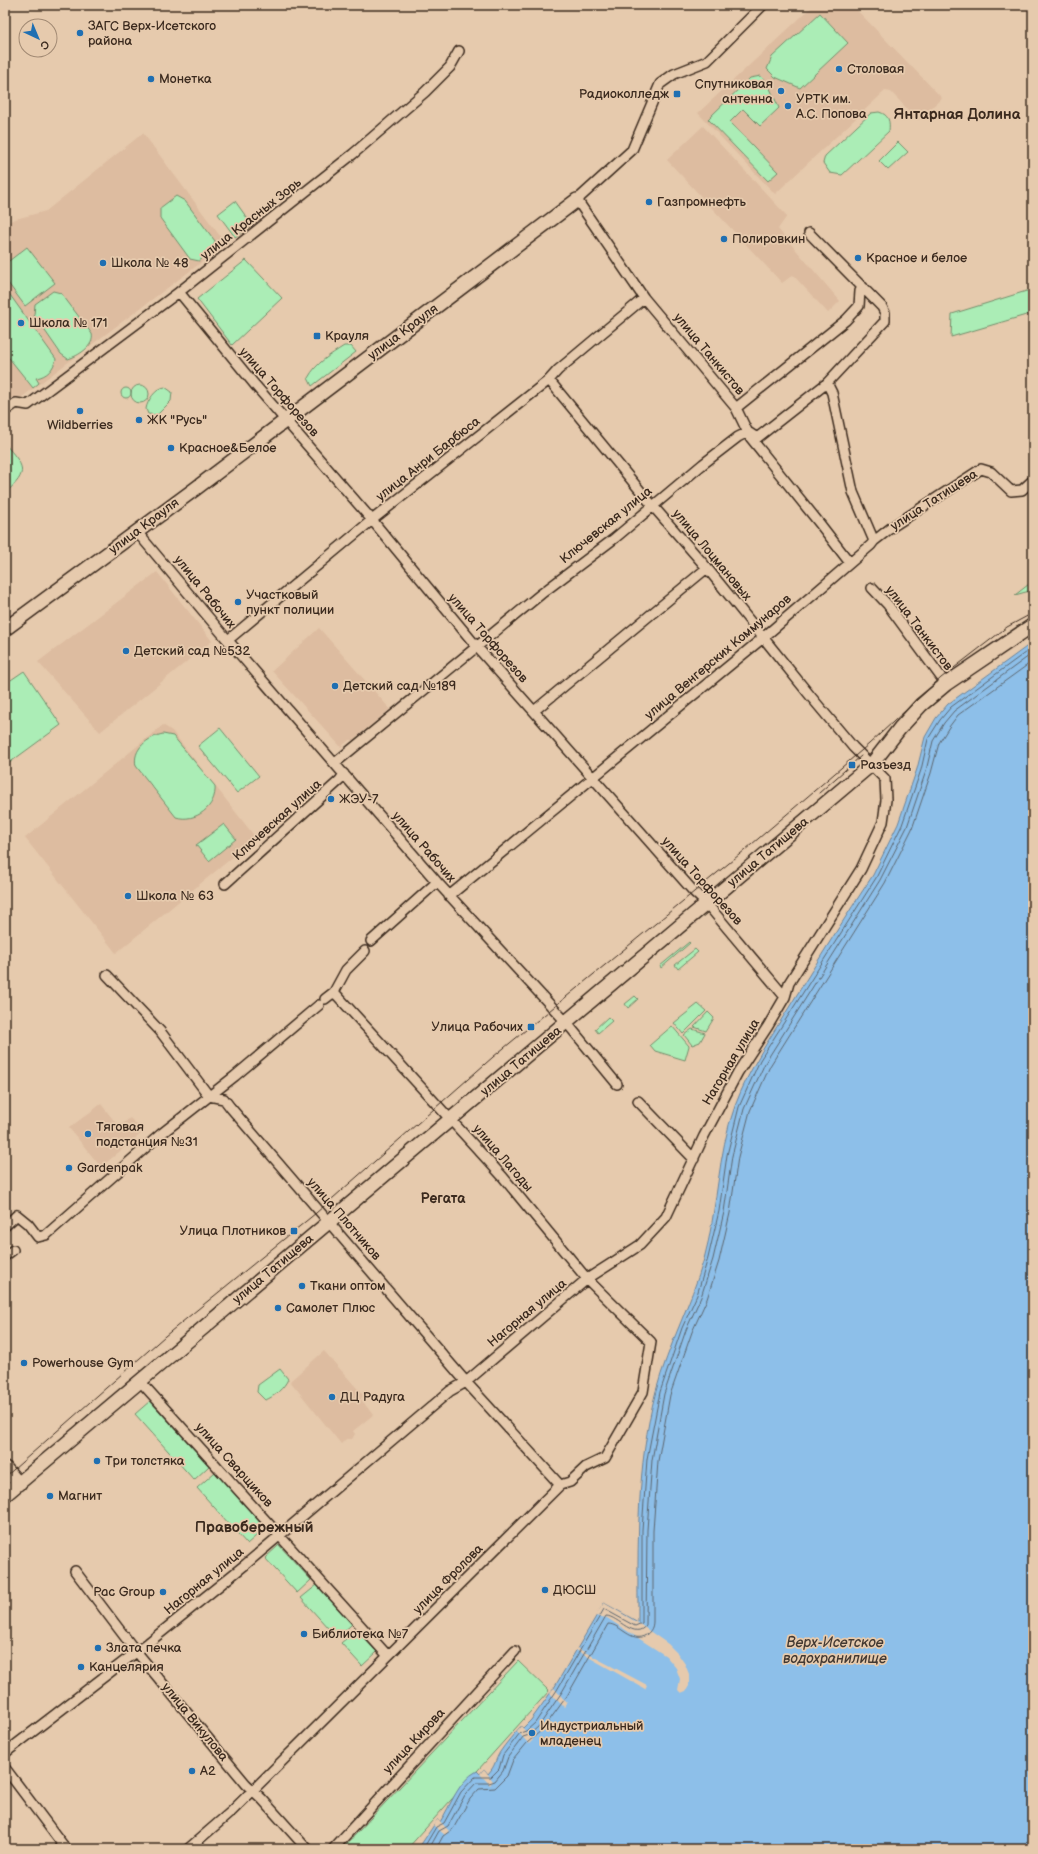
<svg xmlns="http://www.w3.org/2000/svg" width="1038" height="1854" font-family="'Balsamiq Sans',sans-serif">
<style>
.built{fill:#ddbca0}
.green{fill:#abedb6;stroke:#738c6a}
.water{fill:#8dbfe9;stroke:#6c8398}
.pier{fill:#e6caad}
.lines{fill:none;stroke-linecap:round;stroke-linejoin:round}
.shore{stroke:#5c666f;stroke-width:1}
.street-casing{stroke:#3b2a1e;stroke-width:12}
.secondary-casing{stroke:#3b2a1e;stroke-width:16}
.street{stroke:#e6caad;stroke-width:9}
.secondary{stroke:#e6caad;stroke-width:13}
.tram{stroke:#3b2a1e;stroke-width:1}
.poi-dot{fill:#1f6fb2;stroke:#e6caad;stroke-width:1.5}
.labels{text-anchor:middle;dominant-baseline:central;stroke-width:3.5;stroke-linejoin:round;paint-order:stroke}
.poi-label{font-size:13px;fill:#3b2a1e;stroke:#e6caad;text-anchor:start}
.street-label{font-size:13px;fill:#3b2a1e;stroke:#e6caad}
.neighbourhood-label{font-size:14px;font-weight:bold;fill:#3b2a1e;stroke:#e6caad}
.water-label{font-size:14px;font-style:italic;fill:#433932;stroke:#e6caad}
.quarter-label{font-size:15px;font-weight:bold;fill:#3b2a1e;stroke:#e6caad}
</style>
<rect width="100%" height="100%" fill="#e6caad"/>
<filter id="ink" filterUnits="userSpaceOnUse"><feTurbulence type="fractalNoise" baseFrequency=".025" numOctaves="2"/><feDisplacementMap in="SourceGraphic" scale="8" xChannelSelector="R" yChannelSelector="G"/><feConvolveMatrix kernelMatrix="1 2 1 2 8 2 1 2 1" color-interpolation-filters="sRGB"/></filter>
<g filter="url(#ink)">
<path class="built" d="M814,5H852L942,98L918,120L891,92L885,91L775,194L698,113Z
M703,126L787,216L778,229L840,301L828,313L793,275L782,283L667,160Z
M143,133L226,244L22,397L10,398L5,402V225L12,220L46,211Z
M157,572L212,641L100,732L38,662Z
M319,628L390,709L353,740H349L341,747L272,671Z
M163,725L172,731L256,838L116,953L25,838Z
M101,1104L119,1127L130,1118L143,1132L101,1167L69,1128Z
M324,1351L363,1395L361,1399L373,1415L353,1431L355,1434L352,1439H346L341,1444L290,1381Z"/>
<path class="green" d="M820,13L848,43L800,88L775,77L767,69L772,57Z
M761,76L768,84L779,108L760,126L743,109L730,122L778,172L768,181L708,119L750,78Z
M879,112C889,115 890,121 889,131L842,175L830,173L823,163L825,156L871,113Z
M898,142L908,152L888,170L879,161Z
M176,196L185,201L215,241L213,250L199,261L190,259L160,218V208Z
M235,201L252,225L235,237L218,214Z
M27,247L55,283L25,306L5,279V264Z
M246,260L282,298L232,345L197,299Z
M5,288L56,359C53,369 48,376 36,378L39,383L33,388L5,353Z
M1033,289V313L951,337L952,314Z
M53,291L61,293L92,334C95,346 78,356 68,359L61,354L34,315L35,304Z
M344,346H351L356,352L312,386L308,378C316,363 330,355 344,346Z
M131 394a9 9 0 1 1 18 0a9 9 0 1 1-18 0Z
M165,387L172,392L171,401L157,415L148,414L146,409C147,401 156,388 165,387Z
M121 393a5 5 0 1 1 10 0a5 5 0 1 1-10 0Z
M5,444C24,466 30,472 5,493Z
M1033,581V590L1015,595Z
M24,671L61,725L5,766V684Z
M220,728L259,776L237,793L198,746Z
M163,734L173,736L215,786C217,807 195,823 176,817L136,766C132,749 148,737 163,734Z
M224,824L236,839L209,861L196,845Z
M689,942L690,943L661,968L660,966Z
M695,949L698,952L678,969L675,965Z
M635,996L638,999L628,1008L625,1004Z
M698,1004L706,1011L683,1034L674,1023Z
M708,1012L714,1018L706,1031L694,1027Z
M608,1017L612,1021L598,1033L595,1029Z
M672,1026L689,1046L685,1060L655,1051L650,1045Z
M692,1029L705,1033L700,1042L692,1045L684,1035Z
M280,1369L288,1379C285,1387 273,1398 265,1400L257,1392L258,1385Z
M150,1401L209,1466L194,1480L135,1414Z
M215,1472L265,1528L247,1544L197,1488Z
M279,1545L311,1580L297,1593L265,1558Z
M317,1585L352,1624L337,1638L301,1598Z
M358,1632L377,1652L362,1666L341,1643L353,1633Z
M518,1661L549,1691L407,1849H342Z"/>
<path class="water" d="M1033,642V1849H418L438,1819L440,1822C451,1805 458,1781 477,1771L480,1774L484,1769L488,1774C496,1765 495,1760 500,1752C506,1743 514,1734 521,1726L523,1728L531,1720L554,1688L604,1603L638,1622C638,1546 636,1466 656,1391C668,1346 691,1304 704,1259C718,1209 717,1155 735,1106C749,1068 772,1035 793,1001C819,959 845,917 873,875L898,824L917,769L925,737L936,718L948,704Z"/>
<path class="pier" d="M604,1603L638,1623L668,1644L678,1654L685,1664L689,1674V1686L686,1691L681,1693L678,1690L680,1679L676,1668L666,1656L607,1618L595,1616Z
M577,1648L647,1685L645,1689L576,1650Z
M554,1688L567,1703L564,1707L550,1693Z
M521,1726L533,1740L529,1744L517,1731Z
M484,1769L493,1781L490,1785L480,1774Z
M438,1819L449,1831L445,1835L433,1825Z"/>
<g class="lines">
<path class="shore" d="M423,1849L436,1827L444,1823L461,1792L475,1777H491L499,1769L503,1755L520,1733L526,1731L535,1723L557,1690L604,1609L635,1626L642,1623V1530L647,1459L660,1392L682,1328L697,1295L708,1258L719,1211L727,1155L739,1107L760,1060L876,878L902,825L921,770L928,739L940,720L951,707L1033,647
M429,1849L439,1831L448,1826L465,1795L476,1783H489L495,1781L503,1771L508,1757L523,1737L529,1735L539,1726L562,1692L606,1616C618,1616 635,1641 646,1625L647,1530L652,1460L664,1394L686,1330L701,1297L713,1259L724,1212L732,1156L744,1109L765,1063L880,880L907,827L926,771L933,741L944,723L954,711L1033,653
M436,1849L443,1836L453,1829L470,1799L479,1789L495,1788L507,1776L513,1760L527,1743L543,1729L567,1696L608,1624C621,1624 631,1644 646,1635C651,1631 653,1627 653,1621V1531L658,1461L670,1395L692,1332L707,1299L719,1261L730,1213L738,1157L750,1111L770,1066L885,883L912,829L931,773L939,743L949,727L958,715L1033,661"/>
<defs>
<path id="street" d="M763,5L707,61L674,74L660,84L632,150L577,200L644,298L736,408L750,437L820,524L850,563
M179,292L255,385L372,520L477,647L694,892L707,904L785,997
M827,383L832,393L853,492L874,541
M736,408L846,320L859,306L860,291L863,287
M5,411L16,403L28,405L179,292L353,154L425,92L450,67L459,51
M137,532L225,637L437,882L566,1022L617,1084
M872,588L888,605L946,684
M228,640L372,520L549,380L558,370L644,298
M534,711L707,568
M335,763L541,594L615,538L703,464L738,437L748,432L757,438L827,383L885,321V313L882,307L809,233
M225,884L340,780L344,774
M449,896L764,637L871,545L874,541L892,527L981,469L991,472L1011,491L1022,490L1033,480
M371,941L437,882
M107,975L160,1031L209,1096L224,1099L230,1107L466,1382L560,1485
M325,999L334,992L346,970L365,951
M638,1101L694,1159
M5,1226L17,1215L28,1224L38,1237L46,1235L161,1134L235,1076L319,1005
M5,1256L13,1250
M140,1381L388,1656
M75,1571L131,1645L246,1784L262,1799L307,1849
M5,1753L148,1643L246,1564L450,1391L466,1382L587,1279L640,1245L666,1217L704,1136L738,1072L768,1026L785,997L789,983L861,869L883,822L886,800L885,779L853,747L812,698L707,568L652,505L549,380
M5,1768L66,1849
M188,1849L232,1811L560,1485L570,1482L586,1467L605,1458L643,1392L651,1342L587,1279L503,1177L334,992
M333,1849L515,1651"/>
<path id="secondary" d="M5,629L195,489L577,200
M5,1468L19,1484
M5,1495L872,764L900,728L921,705L946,684L1033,625"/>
</defs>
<use href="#street" class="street-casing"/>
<use href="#secondary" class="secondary-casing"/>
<use href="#street" class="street"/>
<use href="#secondary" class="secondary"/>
<path class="tram" d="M819,793L861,756
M5,1477L165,1336L316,1213L493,1057L745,850L869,744L941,678L1007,627L1033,613"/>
</g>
</g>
<g class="poi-dot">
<circle cx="80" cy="33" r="4"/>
<circle cx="839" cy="69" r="4"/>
<circle cx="151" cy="79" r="4"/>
<circle cx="781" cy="91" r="4"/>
<rect x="673" y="90" width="8" height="8" rx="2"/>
<circle cx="788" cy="106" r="4"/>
<circle cx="649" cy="202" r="4"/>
<circle cx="724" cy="239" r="4"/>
<circle cx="858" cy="258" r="4"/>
<circle cx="103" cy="263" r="4"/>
<circle cx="21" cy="323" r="4"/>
<rect x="313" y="332" width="8" height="8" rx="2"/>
<circle cx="80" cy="411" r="4"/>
<circle cx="139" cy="420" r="4"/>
<circle cx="171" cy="448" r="4"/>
<circle cx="238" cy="602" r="4"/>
<circle cx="126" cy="651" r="4"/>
<circle cx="335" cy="686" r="4"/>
<rect x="848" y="761" width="8" height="8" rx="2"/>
<circle cx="331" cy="799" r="4"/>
<circle cx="128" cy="896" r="4"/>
<rect x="527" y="1023" width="8" height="8" rx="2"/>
<circle cx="88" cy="1134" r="4"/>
<circle cx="69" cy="1168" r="4"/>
<rect x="290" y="1227" width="8" height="8" rx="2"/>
<circle cx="302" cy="1286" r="4"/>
<circle cx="278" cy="1308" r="4"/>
<circle cx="24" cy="1363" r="4"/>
<circle cx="332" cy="1397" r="4"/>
<circle cx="97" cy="1461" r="4"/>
<circle cx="50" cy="1496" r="4"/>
<circle cx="545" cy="1590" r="4"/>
<circle cx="163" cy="1592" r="4"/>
<circle cx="304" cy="1634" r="4"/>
<circle cx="98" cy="1648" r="4"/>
<circle cx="81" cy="1667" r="4"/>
<circle cx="532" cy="1733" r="4"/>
<circle cx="192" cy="1771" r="4"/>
</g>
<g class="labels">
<g class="poi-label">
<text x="88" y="26">ЗАГС Верх-Исетского<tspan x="88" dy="15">района</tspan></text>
<text x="847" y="69">Столовая</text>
<text x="159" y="79">Монетка</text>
<text x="773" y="84" text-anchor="end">Спутниковая<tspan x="773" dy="15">антенна</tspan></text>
<text x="669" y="94" text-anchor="end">Радиоколледж</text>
<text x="796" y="99">УРТК им.<tspan x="796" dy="15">А.С. Попова</tspan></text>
<text x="657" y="202">Газпромнефть</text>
<text x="732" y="239">Полировкин</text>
<text x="866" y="258">Красное и белое</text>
<text x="111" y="263">Школа № 48</text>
<text x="29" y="323">Школа № 171</text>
<text x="325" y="336">Крауля</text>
<text x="147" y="420">ЖК "Русь"</text>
<text x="80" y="425" text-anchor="middle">Wildberries</text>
<text x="179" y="448">Красное&amp;Белое</text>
<text x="246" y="595">Участковый<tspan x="246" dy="15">пункт полиции</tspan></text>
<text x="134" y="651">Детский сад №532</text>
<text x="343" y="686">Детский сад №189</text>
<text x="860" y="765">Разъезд</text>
<text x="339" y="799">ЖЭУ-7</text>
<text x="136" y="896">Школа № 63</text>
<text x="523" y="1027" text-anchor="end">Улица Рабочих</text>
<text x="96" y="1127">Тяговая<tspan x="96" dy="15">подстанция №31</tspan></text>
<text x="77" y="1168">Gardenpak</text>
<text x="286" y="1231" text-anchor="end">Улица Плотников</text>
<text x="310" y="1286">Ткани оптом</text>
<text x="286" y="1308">Самолет Плюс</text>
<text x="32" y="1363">Powerhouse Gym</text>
<text x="340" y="1397">ДЦ Радуга</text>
<text x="105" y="1461">Три толстяка</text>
<text x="58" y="1496">Магнит</text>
<text x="553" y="1590">ДЮСШ</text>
<text x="155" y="1592" text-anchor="end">Pac Group</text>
<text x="312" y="1634">Библиотека №7</text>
<text x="106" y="1648">Злата печка</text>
<text x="89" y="1667">Канцелярия</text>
<text x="540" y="1726">Индустриальный<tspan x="540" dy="15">младенец</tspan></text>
<text x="200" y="1771">А2</text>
</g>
<g class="street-label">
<text transform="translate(251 219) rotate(-38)">улица Красных Зорь</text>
<text transform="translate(403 332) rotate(-37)">улица Крауля</text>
<text transform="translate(709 354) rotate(50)">улица Танкистов</text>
<text transform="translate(279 392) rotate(49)">улица Торфорезов</text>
<text transform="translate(428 459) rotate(-38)">улица Анри Барбюса</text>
<text transform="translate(934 500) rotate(-33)">улица Татищева</text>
<text transform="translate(606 525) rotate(-39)">Ключевская улица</text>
<text transform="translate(144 526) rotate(-37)">улица Крауля</text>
<text transform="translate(712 555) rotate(50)">улица Лоцмановых</text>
<text transform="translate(205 592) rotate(51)">улица Рабочих</text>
<text transform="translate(919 628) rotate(53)">улица Танкистов</text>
<text transform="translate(488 638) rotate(49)">улица Торфорезов</text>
<text transform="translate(718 657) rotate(-40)">улица Венгерских Коммунаров</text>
<text transform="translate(277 820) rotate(-42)">Ключевская улица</text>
<text transform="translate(424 847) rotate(49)">улица Рабочих</text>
<text transform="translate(768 852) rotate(-40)">улица Татищева</text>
<text transform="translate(702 881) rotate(48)">улица Торфорезов</text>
<text transform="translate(521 1061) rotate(-40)">улица Татищева</text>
<text transform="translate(731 1062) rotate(-59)">Нагорная улица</text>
<text transform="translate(503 1158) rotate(49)">улица Лагоды</text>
<text transform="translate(344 1219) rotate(49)">улица Плотников</text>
<text transform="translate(273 1269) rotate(-40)">улица Татищева</text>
<text transform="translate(527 1313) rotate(-40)">Нагорная улица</text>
<text transform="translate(234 1465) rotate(48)">улица Сварщиков</text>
<text transform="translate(448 1579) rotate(-45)">улица Фролова</text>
<text transform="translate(204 1581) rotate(-39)">Нагорная улица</text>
<text transform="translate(195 1722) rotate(51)">улица Викулова</text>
<text transform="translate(414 1741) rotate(-47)">улица Кирова</text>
</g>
<g class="neighbourhood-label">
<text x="443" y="1198">Регата</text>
</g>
<g class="water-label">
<text x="835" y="1642">Верх-Исетское<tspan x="835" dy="16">водохранилище</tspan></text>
</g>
<g class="quarter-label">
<text x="957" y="114">Янтарная Долина</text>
<text x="254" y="1527">Правобережный</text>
</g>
</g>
<rect width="1038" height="1854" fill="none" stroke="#e6caad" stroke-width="20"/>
<rect x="10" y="10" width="1018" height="1834" fill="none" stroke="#3b2a1e" stroke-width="1.5" filter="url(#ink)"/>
<g transform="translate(38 38) rotate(136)"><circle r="19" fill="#e6caad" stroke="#a28a74"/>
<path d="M0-3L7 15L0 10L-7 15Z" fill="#1f6fb2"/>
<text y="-6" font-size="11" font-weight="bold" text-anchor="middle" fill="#3b2a1e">С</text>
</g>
</svg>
